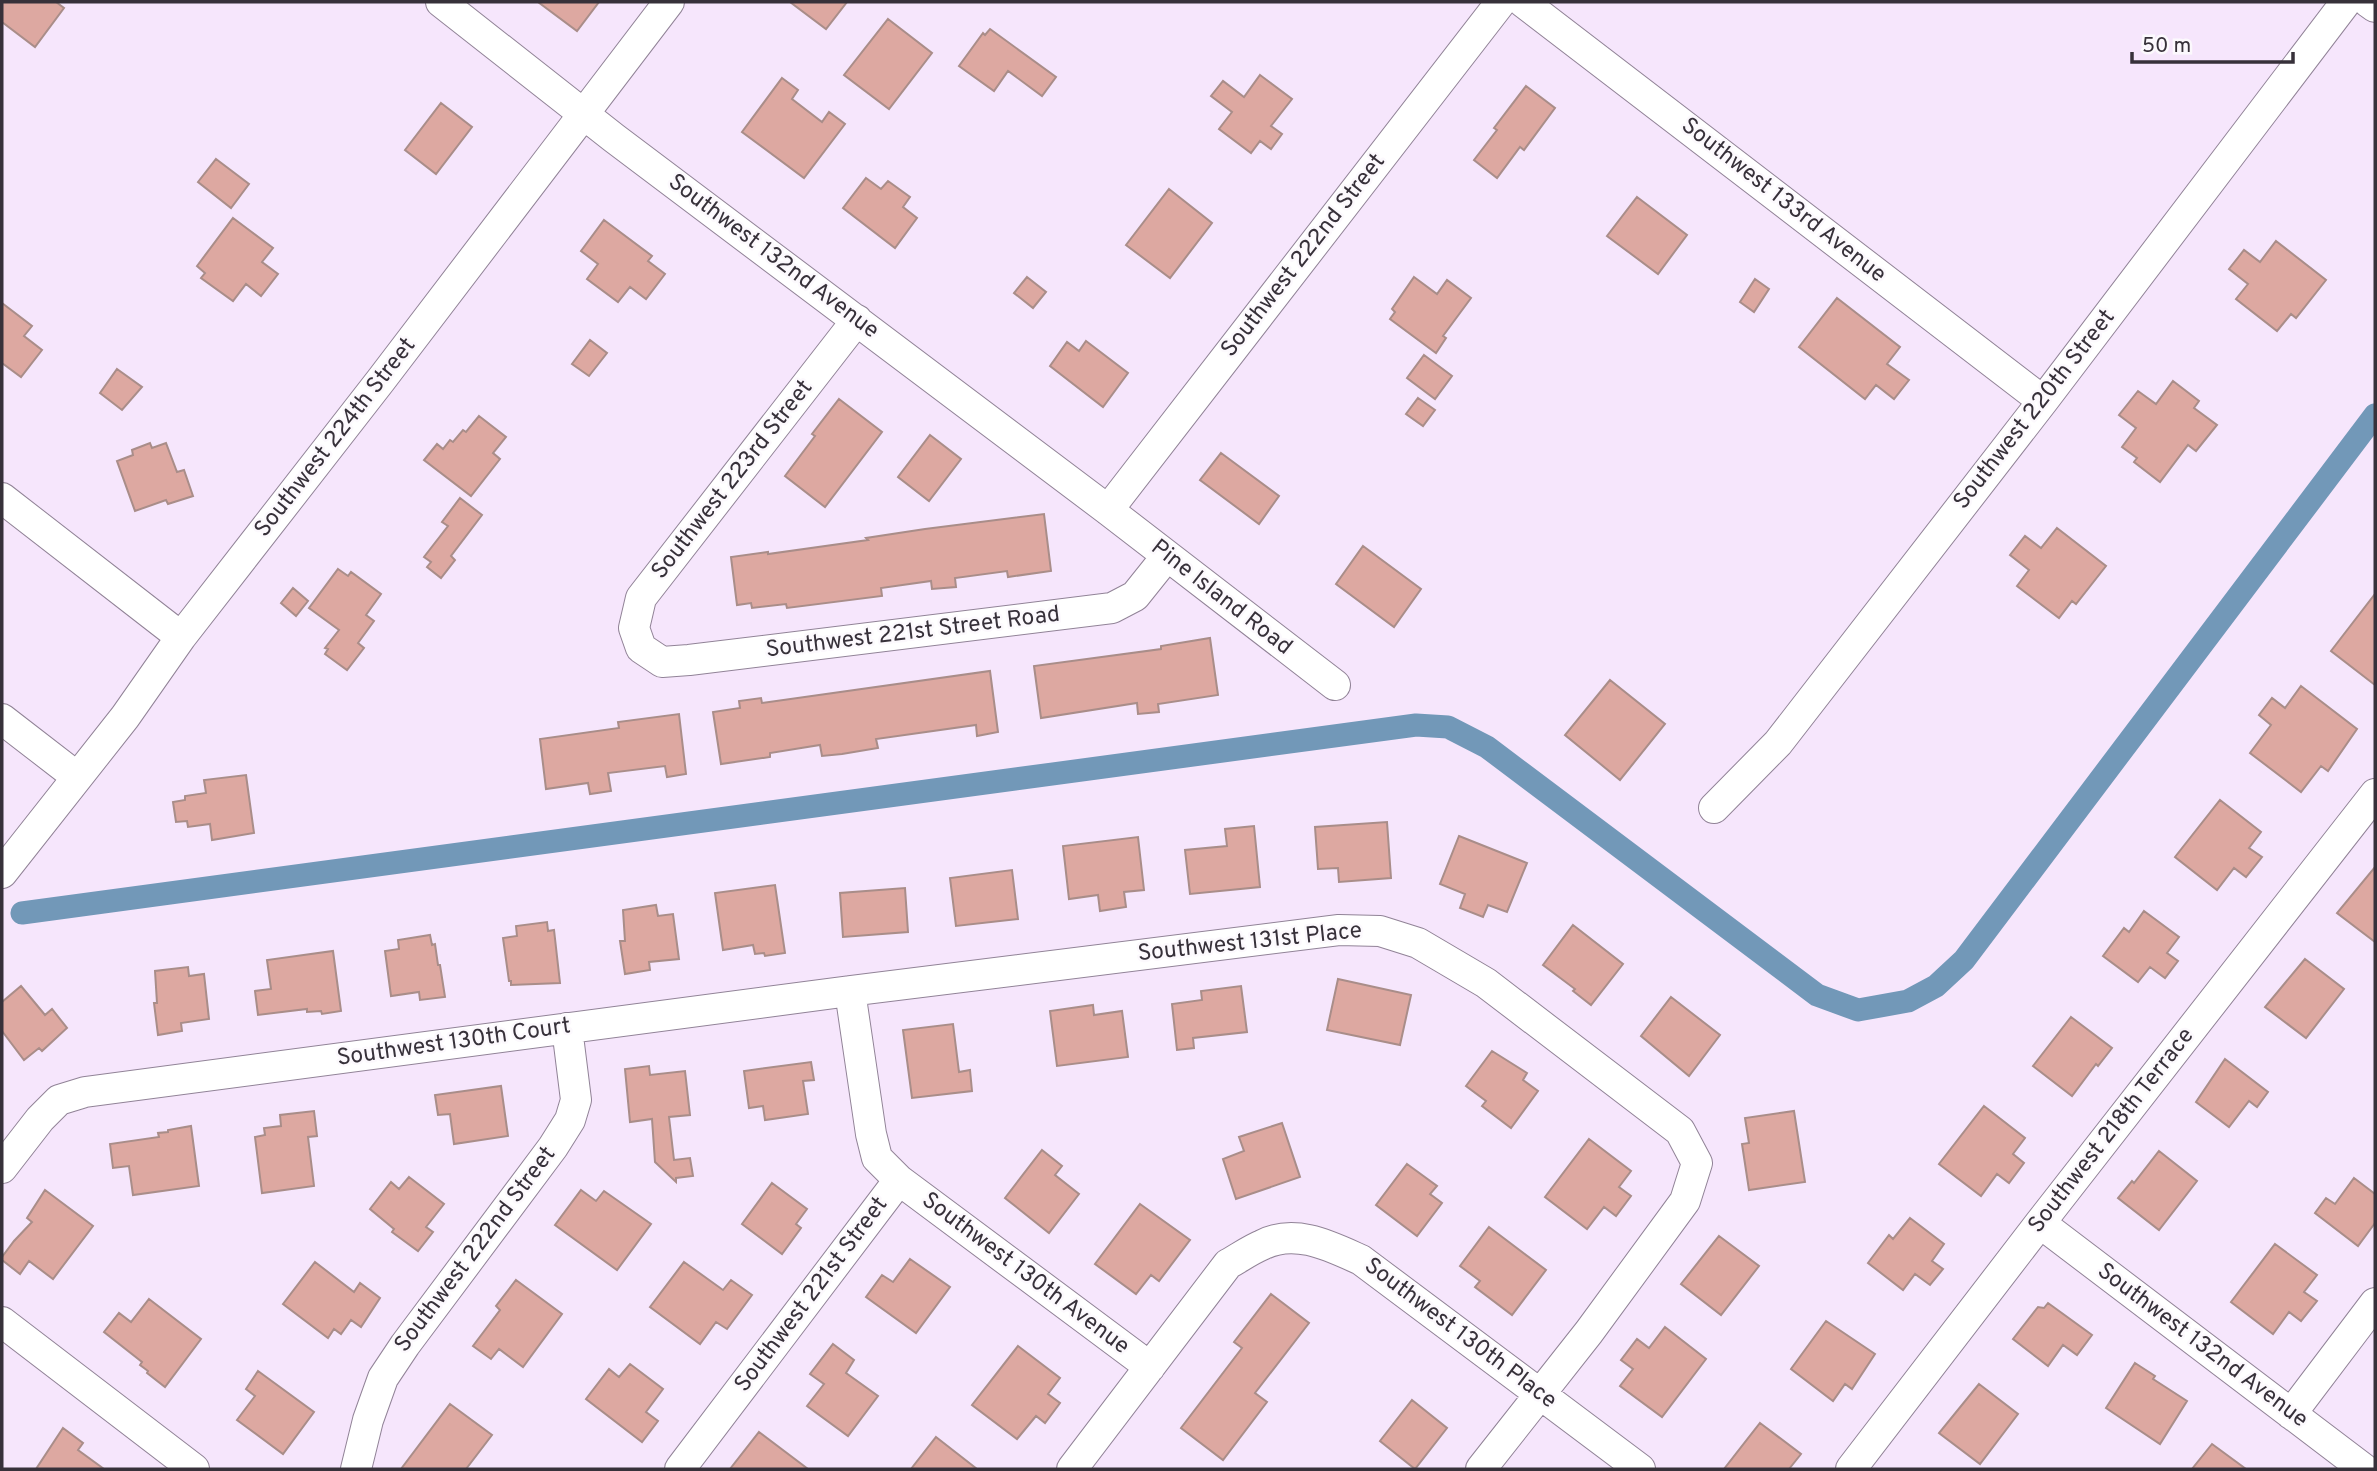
<svg xmlns="http://www.w3.org/2000/svg" width="2377" height="1471" font-family="Overpass,sans-serif">
<style>
.lines{fill:none;stroke-linecap:round;stroke-linejoin:round}
.canal{stroke:#7298b8;stroke-width:23}
.building{fill:#dda8a1;stroke:#a98d89;stroke-width:2}
.minor-casing{stroke:#918397;stroke-width:32}
.minor{stroke:#fff;stroke-width:30}
.labels{text-anchor:middle;dominant-baseline:central;stroke-width:5;stroke-linejoin:round;paint-order:stroke}
.street-label{font-size:23px;fill:#37313a;stroke:#fcf9fd}
</style>
<rect width="100%" height="100%" fill="#f6e6fc"/>
<g class="lines">
<path class="canal" d="M22,913L1416,725L1448,727L1487,747L1817,995L1858,1010L1908,1001L1936,986L1964,960L2375,415"/>
</g>
<path class="building" d="M2,2H56L64,8L35,47L2,22Z
M538,2H599L577,31Z
M790,2H847L826,29Z
M888,19L932,53L889,109L844,75Z
M990,29L1056,77L1042,96L1008,71L994,91L959,66L983,33L985,35Z
M1260,75L1292,99L1271,126L1282,134L1271,149L1260,141L1251,153L1219,129L1232,112L1211,96L1223,81L1244,97Z
M782,78L798,90L792,99L822,122L829,112L845,124L804,178L742,132Z
M1526,86L1555,108L1524,150L1520,147L1497,178L1474,160L1497,130L1494,128Z
M441,103L472,127L436,174L405,150Z
M216,159L249,184L231,208L198,182Z
M866,178L881,189L888,181L910,197L903,207L917,218L895,248L843,208Z
M1169,189L1212,223L1170,278L1126,245Z
M1637,197L1687,235L1658,274L1607,236Z
M233,218L273,248L262,262L278,274L261,296L246,284L233,301L201,278L205,273L197,266Z
M604,220L652,256L648,261L665,274L646,299L630,287L618,302L587,279L598,264L581,251Z
M2276,241L2326,280L2296,318L2291,314L2277,331L2236,299L2248,284L2229,269L2244,250L2260,262Z
M1027,277L1046,292L1033,308L1014,293Z
M1414,277L1437,294L1447,280L1471,298L1443,336L1446,338L1436,353L1390,319L1395,312L1392,309Z
M1755,279L1769,289L1754,312L1740,302Z
M1837,298L1900,347L1887,364L1909,380L1894,399L1876,385L1865,399L1799,347Z
M2,303L32,326L24,336L42,350L21,377L2,363Z
M590,340L607,353L589,376L572,364Z
M1086,341L1128,373L1103,407L1050,366L1067,342L1079,351Z
M1424,355L1452,376L1435,399L1407,378Z
M117,369L142,387L122,410L100,393Z
M2173,381L2199,401L2194,408L2217,425L2196,451L2188,445L2160,482L2134,462L2137,458L2122,447L2136,428L2119,415L2138,391L2156,404Z
M1418,398L1435,410L1423,426L1406,414Z
M839,399L882,432L825,507L785,476L815,436L812,434Z
M479,416L506,437L493,453L500,459L471,496L424,460L437,444L443,449L450,440L453,442L463,430L466,432Z
M930,435L961,459L929,501L898,477Z
M150,443L152,448L166,443L177,472L184,470L193,496L168,504L166,500L135,511L117,461L133,455L132,450Z
M1221,453L1279,496L1259,524L1200,480Z
M460,498L482,515L451,556L455,560L441,578L427,567L431,562L424,557L448,526L442,522Z
M1044,514L1051,571L1008,577L1007,571L955,578L956,587L932,589L931,581L881,588L882,596L787,608L786,604L752,608L751,603L737,605L731,557L768,552V554L868,540L866,538L925,529Z
M2057,528L2106,566L2076,604L2072,601L2059,618L2017,586L2029,570L2010,555L2025,536L2041,548Z
M1363,546L1421,589L1394,627L1336,584Z
M338,569L348,576L351,572L381,594L366,615L374,621L358,643L364,648L347,670L325,654L328,649L325,648L339,630L309,608Z
M293,588L308,601L296,616L281,603Z
M2375,594V685L2331,651Z
M1210,638L1218,695L1158,704L1159,712L1138,714L1137,703L1041,718L1034,666L1161,649V646Z
M990,671L998,732L977,736L976,725L876,739L878,748L842,754L822,756L820,745L770,753V757L721,764L713,712L740,708L739,701L761,698L762,703Z
M1610,680L1665,724L1620,780L1565,735Z
M2301,686L2357,729L2328,771L2321,766L2301,792L2250,753L2271,725L2259,715L2272,698L2285,708Z
M679,714L686,774L667,777L665,766L608,773L611,791L590,794L588,783L546,789L540,739L619,728L618,722Z
M246,775L254,833L212,840L210,824L188,827L187,821L176,822L173,802L185,800V796L206,793L204,780Z
M2220,800L2261,832L2249,848L2262,857L2246,877L2234,868L2217,890L2175,857Z
M1387,822L1391,878L1339,882L1338,868L1318,869L1315,827Z
M1254,826L1260,887L1190,894L1185,850L1227,846L1225,829Z
M1459,836L1527,863L1507,912L1488,905L1483,917L1460,908L1465,894L1440,884Z
M1138,837L1144,890L1124,892L1126,907L1100,911L1098,895L1069,899L1063,846Z
M2375,867V942L2337,913Z
M1012,870L1018,919L956,926L950,878Z
M775,885L785,953L765,956L764,953L755,954L753,945L723,950L715,893Z
M905,888L908,932L843,937L840,893Z
M656,905L658,916L673,914L679,959L649,962L650,970L625,974L620,941H625L623,910Z
M2144,911L2179,937L2167,953L2178,961L2165,978L2150,967L2138,982L2103,956L2124,928L2129,932Z
M547,922L548,931L554,930L560,983L511,985V981H509L503,938L517,936L516,926Z
M1573,925L1623,964L1591,1005L1573,991L1575,989L1543,965Z
M430,935L432,945L435,944L438,965H440L445,997L420,1000L419,992L391,996L385,951L399,949L398,940Z
M333,951L341,1011L322,1014L321,1011L307,1012V1009L258,1015L255,991L271,989L267,960Z
M2305,959L2344,989L2306,1038L2265,1007Z
M188,967L189,976L204,974L209,1019L181,1023L182,1031L158,1035L154,1003H157L155,971Z
M1338,979L1411,995L1400,1045L1327,1030Z
M21,986L45,1015L52,1009L67,1028L42,1051L39,1048L24,1060L2,1031V1002Z
M1241,986L1247,1032L1193,1038L1194,1048L1177,1050L1172,1004L1202,1000L1201,991Z
M1671,997L1720,1035L1689,1076L1641,1036Z
M1093,1005L1094,1015L1122,1011L1128,1057L1057,1066L1050,1011Z
M2071,1017L2112,1048L2098,1066L2096,1064L2072,1096L2033,1066Z
M953,1024L959,1072L970,1070L972,1091L912,1098L903,1030Z
M1492,1051L1527,1073L1523,1080L1538,1091L1511,1128L1482,1106L1486,1101L1466,1086Z
M2225,1059L2268,1092L2257,1107L2249,1101L2229,1127L2196,1102Z
M811,1062L814,1080L803,1081L808,1114L765,1120L763,1106L749,1108L744,1071Z
M649,1066L650,1075L685,1071L690,1115L669,1117L674,1160L690,1158L693,1176L676,1178V1182L655,1162L652,1119L630,1122L625,1069Z
M501,1086L508,1136L454,1144L450,1114L438,1115L435,1095Z
M1984,1106L2025,1138L2013,1154L2024,1163L2009,1183L1997,1174L1981,1196L1939,1164Z
M314,1111L317,1136L308,1137L314,1186L262,1193L255,1137L265,1135L264,1128L281,1126L280,1115Z
M1794,1111L1805,1182L1749,1190L1742,1144L1749,1143L1745,1118Z
M1282,1123L1300,1177L1236,1199L1223,1159L1244,1151L1239,1137Z
M191,1126L199,1186L133,1195L129,1166L113,1168L110,1144L159,1137L158,1133L168,1132V1130Z
M1589,1139L1631,1171L1619,1187L1631,1196L1616,1216L1604,1207L1587,1229L1545,1197Z
M1042,1150L1062,1166L1055,1175L1079,1194L1049,1233L1005,1198Z
M2159,1151L2197,1181L2159,1230L2118,1198L2132,1181L2134,1183Z
M1407,1164L1437,1186L1430,1194L1442,1203L1417,1236L1376,1205Z
M409,1177L444,1204L426,1227L433,1232L418,1251L392,1232L394,1229L370,1209L391,1182L399,1189Z
M2354,1178L2375,1194V1223L2358,1246L2315,1213L2326,1198L2335,1204Z
M772,1183L807,1209L796,1224L801,1228L782,1254L742,1224Z
M45,1190L93,1226L53,1279L29,1261L20,1274L2,1260V1257L14,1241L32,1222L27,1218Z
M581,1190L596,1201L604,1191L651,1224L617,1270L555,1225Z
M1140,1204L1190,1240L1159,1281L1151,1275L1136,1294L1095,1264Z
M1910,1218L1944,1244L1932,1261L1943,1269L1930,1285L1915,1274L1903,1290L1868,1263L1889,1235L1893,1239Z
M1489,1227L1546,1270L1512,1315L1475,1287L1480,1281L1460,1266Z
M1719,1236L1759,1266L1721,1315L1681,1284Z
M2275,1244L2317,1275L2304,1292L2317,1301L2301,1321L2289,1312L2273,1334L2231,1302Z
M910,1259L950,1287L916,1333L866,1297L882,1275L893,1282Z
M315,1262L354,1292L360,1283L380,1298L361,1327L351,1320L341,1334L334,1329L328,1338L283,1304Z
M684,1262L723,1290L731,1280L752,1295L727,1329L716,1322L700,1344L650,1307Z
M516,1280L562,1314L523,1367L499,1349L491,1359L473,1346L500,1310L496,1306Z
M1271,1294L1309,1323L1255,1393L1267,1402L1223,1460L1181,1428L1242,1348L1234,1342Z
M149,1299L201,1339L165,1387L147,1373L148,1371L140,1365L142,1362L104,1332L119,1313L131,1322Z
M2048,1303L2092,1335L2077,1355L2063,1345L2048,1366L2013,1339L2038,1307L2044,1308Z
M1826,1321L1875,1354L1852,1389L1845,1384L1833,1401L1791,1369Z
M1665,1327L1706,1359L1662,1417L1620,1386L1633,1369L1621,1360L1637,1339L1649,1348Z
M833,1344L854,1360L846,1373L878,1396L848,1436L807,1406L824,1384L810,1374Z
M1018,1346L1060,1378L1048,1394L1060,1403L1045,1423L1036,1416L1017,1439L972,1405Z
M2135,1363L2155,1376L2153,1379L2187,1401L2160,1444L2106,1408Z
M630,1364L663,1389L646,1412L658,1421L642,1442L586,1399L609,1369L619,1377Z
M258,1371L314,1412L283,1454L237,1420L255,1396L246,1389Z
M1979,1384L2018,1414L1980,1464L1939,1433Z
M1412,1400L1447,1428L1415,1469L1380,1441Z
M450,1404L492,1435L466,1469H401Z
M1760,1423L1801,1454L1789,1469H1724Z
M63,1428L83,1443L78,1450L104,1469H36Z
M759,1432L808,1469H730Z
M936,1437L977,1469H911Z
M2212,1444L2246,1469H2192Z"/>
<g class="lines">
<defs>
<path id="minor" d="M441,2L614,138L1108,510L1335,685
M1523,2L2043,401
M2368,2L2375,7
M857,320L641,598L634,628L641,648L662,662L689,660L1112,608L1135,596L1167,556
M2,498L181,637
M1108,510L1501,2
M2,719L77,777
M1714,808L1778,743L2043,401L2346,2
M2,873L125,717L181,637L381,380L669,2
M850,991L871,1134L877,1158L899,1180L1150,1367
M2,1168L40,1119L59,1100L85,1092L850,991L1339,930L1380,931L1418,943L1486,983L1680,1131L1697,1163L1685,1201L1589,1332L1481,1469
M2040,1223L2364,1469
M2,1322L194,1469
M2291,1414L2375,1303
M356,1469L368,1420L383,1378L405,1345L553,1147L570,1120L576,1100L567,1028
M680,1469L899,1180
M1072,1469L1228,1264C1239,1258 1250,1250 1262,1245C1295,1228 1330,1246 1361,1260L1640,1469
M1851,1469L2040,1223L2375,794"/>
</defs>
<use href="#minor" class="minor-casing"/>
<use href="#minor" class="minor"/>
</g>
<g class="labels">
<g class="street-label">
<text transform="translate(1783 201) rotate(38)">Southwest 133rd Avenue</text>
<text transform="translate(1304 256) rotate(-52)">Southwest 222nd Street</text>
<text transform="translate(773 257) rotate(37)">Southwest 132nd Avenue</text>
<text transform="translate(2035 410) rotate(-52)">Southwest 220th Street</text>
<text transform="translate(336 438) rotate(-52)">Southwest 224th Street</text>
<text transform="translate(733 480) rotate(-52)">Southwest 223rd Street</text>
<text transform="translate(1221 598) rotate(38)">Pine Island Road</text>
<text transform="translate(913 633) rotate(-7)">Southwest 221st Street Road</text>
<text transform="translate(1250 943) rotate(-6)">Southwest 131st Place</text>
<text transform="translate(454 1043) rotate(-8)">Southwest 130th Court</text>
<text transform="translate(2112 1131) rotate(-52)">Southwest 218th Terrace</text>
<text transform="translate(476 1250) rotate(-53)">Southwest 222nd Street</text>
<text transform="translate(1025 1274) rotate(37)">Southwest 130th Avenue</text>
<text transform="translate(812 1295) rotate(-53)">Southwest 221st Street</text>
<text transform="translate(1460 1334) rotate(37)">Southwest 130th Place</text>
<text transform="translate(2202 1346) rotate(37)">Southwest 132nd Avenue</text>
</g>
</g>
<rect width="2377" height="1471" fill="none" stroke="#37313a" stroke-width="7"/>
<path d="M2132 52v10h161v-10" fill="none" stroke="#37313a" stroke-width="3.5"/>
<text x="2142" y="52" font-size="21" fill="#37313a" stroke="#fcf9fd" stroke-width="5" paint-order="stroke">50 m</text>
</svg>
